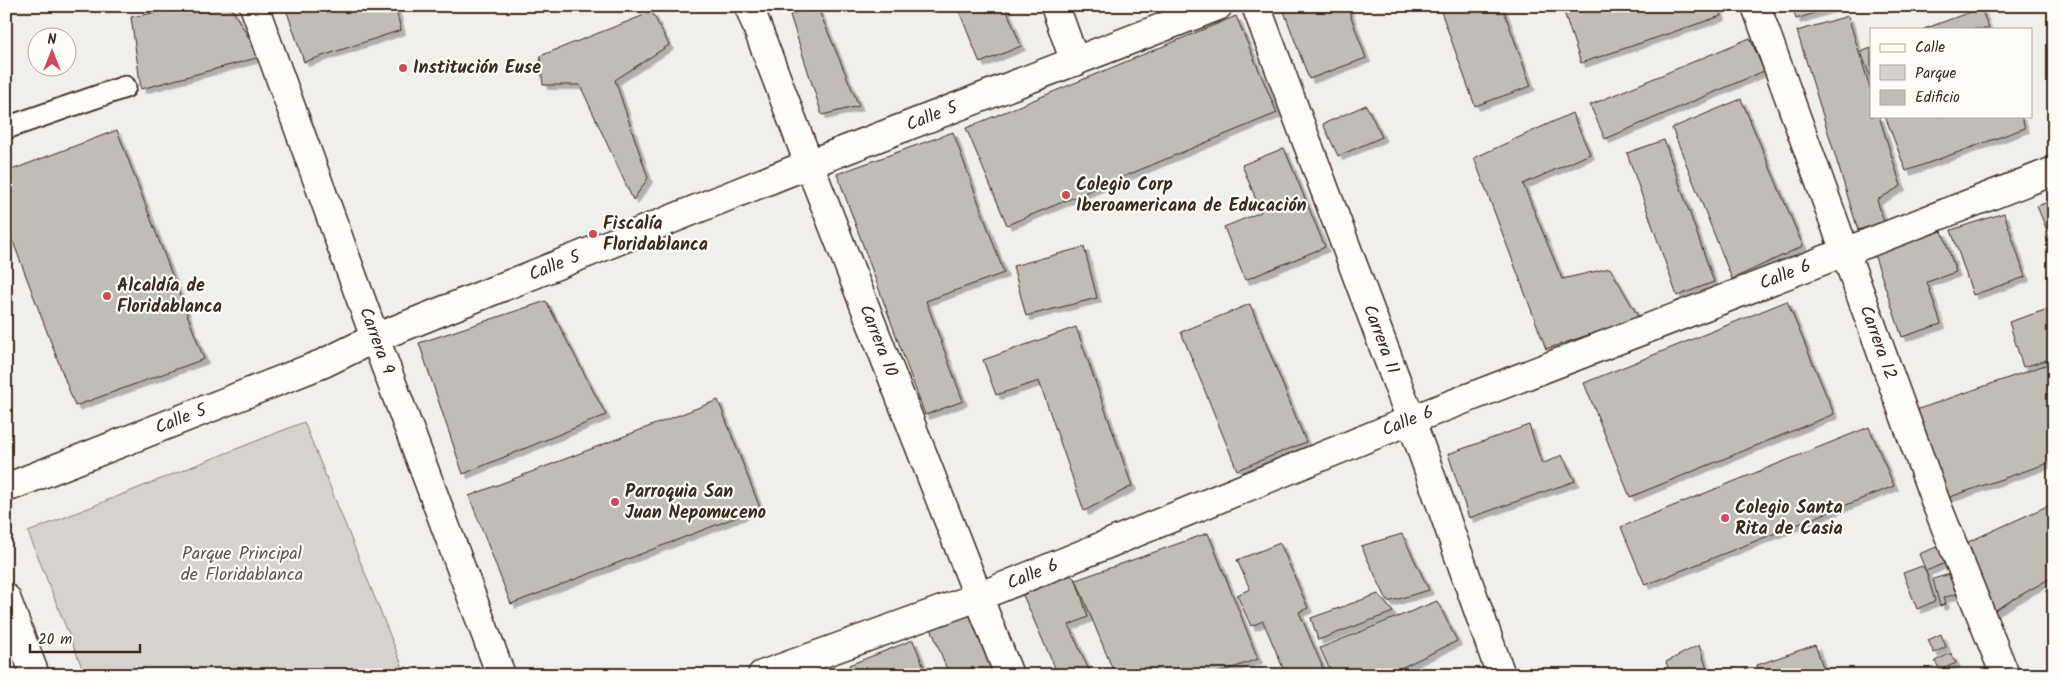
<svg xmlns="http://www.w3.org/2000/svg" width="2060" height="681" font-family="Kalam,sans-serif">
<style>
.green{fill:#d7d2cc;stroke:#897e75}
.building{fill:#c1bcb4;stroke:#3b2a1e;filter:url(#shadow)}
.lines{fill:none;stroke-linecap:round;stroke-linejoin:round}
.service-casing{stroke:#3b2a1e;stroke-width:25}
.pedestrian-casing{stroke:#3b2a1e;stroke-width:31}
.minor-casing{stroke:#3b2a1e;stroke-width:31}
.secondary-casing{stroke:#3b2a1e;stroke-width:31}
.service{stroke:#fdfcf7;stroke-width:21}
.pedestrian{stroke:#fdfcf7;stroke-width:28}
.minor{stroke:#fdfcf7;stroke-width:28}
.secondary{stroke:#fdfcf7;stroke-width:28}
.poi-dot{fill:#d1495b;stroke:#fdfcf7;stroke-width:2}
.labels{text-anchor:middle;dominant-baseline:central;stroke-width:4.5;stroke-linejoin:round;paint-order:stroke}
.poi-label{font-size:18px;font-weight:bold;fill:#3b2a1e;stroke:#fdfcf7;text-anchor:start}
.street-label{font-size:18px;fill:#3b2a1e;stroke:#fdfcf7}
.park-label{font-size:18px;fill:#62544a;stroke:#fdfcf7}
</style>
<defs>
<filter id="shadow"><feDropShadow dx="4.5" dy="4.5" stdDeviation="0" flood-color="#0004"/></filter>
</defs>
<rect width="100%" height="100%" fill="#f1efea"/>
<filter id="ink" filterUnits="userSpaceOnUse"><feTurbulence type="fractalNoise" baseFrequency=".02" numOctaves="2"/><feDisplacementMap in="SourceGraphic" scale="10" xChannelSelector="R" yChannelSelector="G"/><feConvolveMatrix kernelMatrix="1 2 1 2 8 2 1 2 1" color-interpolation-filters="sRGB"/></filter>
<g filter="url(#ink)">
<path class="green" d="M304,422L406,675H85L28,532Z"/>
<path class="building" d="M193,6H230L260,57L141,89L131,17Z
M285,6H395L401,30L304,62Z
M817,6L859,106L822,115L790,15Z
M957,6H1005L1021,46L980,63Z
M1282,6H1347L1366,58L1309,79Z
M1439,6H1502L1531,86L1475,106Z
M1562,6H1718L1721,16L1581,63Z
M1792,6H1836L1796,19Z
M1981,8L1989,29H1924Z
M652,12L669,45L615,80L648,178L633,200L580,85H543L540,56Z
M1236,16L1277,113L1007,225L966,128Z
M1848,16L1871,91V116H1879L1901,186L1877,200L1884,222L1858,230L1797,31Z
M1750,38L1764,71L1605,139L1590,105Z
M1871,48V79L1861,52Z
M1741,99L1803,246L1732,279L1672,128Z
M1366,105L1382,137L1338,156L1323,124Z
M1572,113L1590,154L1523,184L1562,279L1610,268L1639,318L1546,349L1474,158Z
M1885,116H2021L2025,128L1906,171Z
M117,130L204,359L75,406L6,223V172Z
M953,132L1004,273L926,301L963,401L925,415L837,174Z
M1664,140L1714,282L1677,296L1627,153Z
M1284,148L1325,247L1245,280L1224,227L1261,212L1242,165Z
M2054,200V248L2037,206Z
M2004,213L2025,277L1973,295L1951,230Z
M1942,231L1956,272L1927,282L1941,324L1902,337L1874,254Z
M1084,247L1097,298L1026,316L1013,266Z
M546,301L606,415L463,474L419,343Z
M1787,301L1834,414L1630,497L1584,383Z
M1250,304L1306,442L1237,470L1181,332Z
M2054,307V358L2023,367L2009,322Z
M1076,327L1132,486L1084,511L1039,381L996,395L983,360Z
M2054,362V461L1944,499L1913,411Z
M718,400L760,508L511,604L469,496Z
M1529,425L1542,464L1562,455L1575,481L1469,518L1448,454Z
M1869,427L1894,486L1645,585L1621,527Z
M2054,503V576L1993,611L1968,542Z
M1208,533L1258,659L1212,675H1115L1076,580Z
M1402,534L1429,590L1388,602L1361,546Z
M1280,543L1308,608L1299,612L1326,675H1286L1263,621L1251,626L1237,595L1250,589L1237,560Z
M1939,546L1945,563L1926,571L1919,554Z
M1922,566L1926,571L1935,601L1917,609L1903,573Z
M1068,573L1076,580L1088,617L1069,625L1091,675H1058L1022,593Z
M1950,574L1956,594L1943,598L1945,604L1940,606L1933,579Z
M1378,594L1393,612L1318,640L1311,618Z
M1437,601L1457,641L1386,675H1332L1320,648Z
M976,612L1000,675H949L931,628Z
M1941,634L1946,647L1934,653L1928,640Z
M913,640L927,675H853L849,665Z
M1699,645L1709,675H1671L1666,662Z
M1815,645L1826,675H1760L1757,665Z
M1951,653L1956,663L1940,670L1935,661Z
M1226,670L1227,675H1212Z"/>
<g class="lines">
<defs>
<path id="service" d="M6,128L125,87"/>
<path id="pedestrian" d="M375,338L501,675"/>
<g id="minor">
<path d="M254,6L375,338"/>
<path id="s1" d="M749,6L809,164L1009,675"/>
<path d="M1055,6L1075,62"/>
<path id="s2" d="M1256,6L1411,420L1501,675"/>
<path id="s3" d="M1756,6L1936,503L2005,675"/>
<path id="s4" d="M6,488L324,363L375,338L809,164L1218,6"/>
<path id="s5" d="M762,675L978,597L1411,420L2054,171"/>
</g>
<path id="secondary" d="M6,598L35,675"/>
</defs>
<use href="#service" class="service-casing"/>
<use href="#pedestrian" class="pedestrian-casing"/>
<use href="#minor" class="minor-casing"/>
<use href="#secondary" class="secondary-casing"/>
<use href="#service" class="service"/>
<use href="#pedestrian" class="pedestrian"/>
<use href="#minor" class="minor"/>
<use href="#secondary" class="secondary"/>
</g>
</g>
<g class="poi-dot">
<circle cx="403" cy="68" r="5"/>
<circle cx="1066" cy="195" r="5"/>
<circle cx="593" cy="234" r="5"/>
<circle cx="107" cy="296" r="5"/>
<circle cx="615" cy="502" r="5"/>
<circle cx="1725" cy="518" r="5"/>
</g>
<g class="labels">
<g class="poi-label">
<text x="413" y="68">Institución Euse</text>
<text x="1076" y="185">Colegio Corp<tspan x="1076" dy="21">Iberoamericana de Educación</tspan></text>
<text x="603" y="224">Fiscalía<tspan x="603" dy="21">Floridablanca</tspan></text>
<text x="117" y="286">Alcaldía de<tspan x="117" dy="21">Floridablanca</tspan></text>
<text x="625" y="492">Parroquia San<tspan x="625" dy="21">Juan Nepomuceno</tspan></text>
<text x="1735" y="508">Colegio Santa<tspan x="1735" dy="21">Rita de Casia</tspan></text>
</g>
<g class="street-label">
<text stroke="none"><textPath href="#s4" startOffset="998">Calle 5</textPath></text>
<text stroke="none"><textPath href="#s4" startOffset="592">Calle 5</textPath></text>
<text stroke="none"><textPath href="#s5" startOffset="1099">Calle 6</textPath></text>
<text stroke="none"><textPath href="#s2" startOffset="356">Carrera 11</textPath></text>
<text transform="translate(376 341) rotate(70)">Carrera 9</text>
<text stroke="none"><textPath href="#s1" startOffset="359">Carrera 10</textPath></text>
<text stroke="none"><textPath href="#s3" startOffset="358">Carrera 12</textPath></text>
<text stroke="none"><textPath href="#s4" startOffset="188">Calle 5</textPath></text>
<text stroke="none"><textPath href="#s5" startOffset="694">Calle 6</textPath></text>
<text stroke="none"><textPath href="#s5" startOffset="289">Calle 6</textPath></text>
</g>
<g class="park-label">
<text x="242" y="554">Parque Principal<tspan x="242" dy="21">de Floridablanca</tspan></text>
</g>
</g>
<rect width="2060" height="681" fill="none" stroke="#fdfcf7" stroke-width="25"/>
<rect x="12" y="12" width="2035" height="656" fill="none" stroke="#3b2a1e" stroke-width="2" filter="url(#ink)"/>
<rect x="1870" y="28" width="162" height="90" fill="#fdfcf7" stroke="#afa8a0"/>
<rect x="1880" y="44" width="25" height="8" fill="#fdfcf7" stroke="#afa8a0"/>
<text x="1915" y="52" font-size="15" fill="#3b2a1e">Calle</text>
<rect x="1880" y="65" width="25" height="15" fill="#d7d2cc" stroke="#afa8a0"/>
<text x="1915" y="78" font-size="15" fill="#3b2a1e">Parque</text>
<rect x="1880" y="90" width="25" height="15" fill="#c1bcb4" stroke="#afa8a0"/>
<text x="1915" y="102" font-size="15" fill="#3b2a1e">Edificio</text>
<g transform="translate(52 52)"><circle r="24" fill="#fdfcf7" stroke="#afa8a0"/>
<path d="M0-4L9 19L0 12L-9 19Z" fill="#d1495b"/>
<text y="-8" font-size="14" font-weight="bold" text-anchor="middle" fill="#3b2a1e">N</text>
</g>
<path d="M30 644v8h110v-8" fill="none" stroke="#3b2a1e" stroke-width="2.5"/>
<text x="38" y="644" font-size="15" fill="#3b2a1e" stroke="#fdfcf7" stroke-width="4" paint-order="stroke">20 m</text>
</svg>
